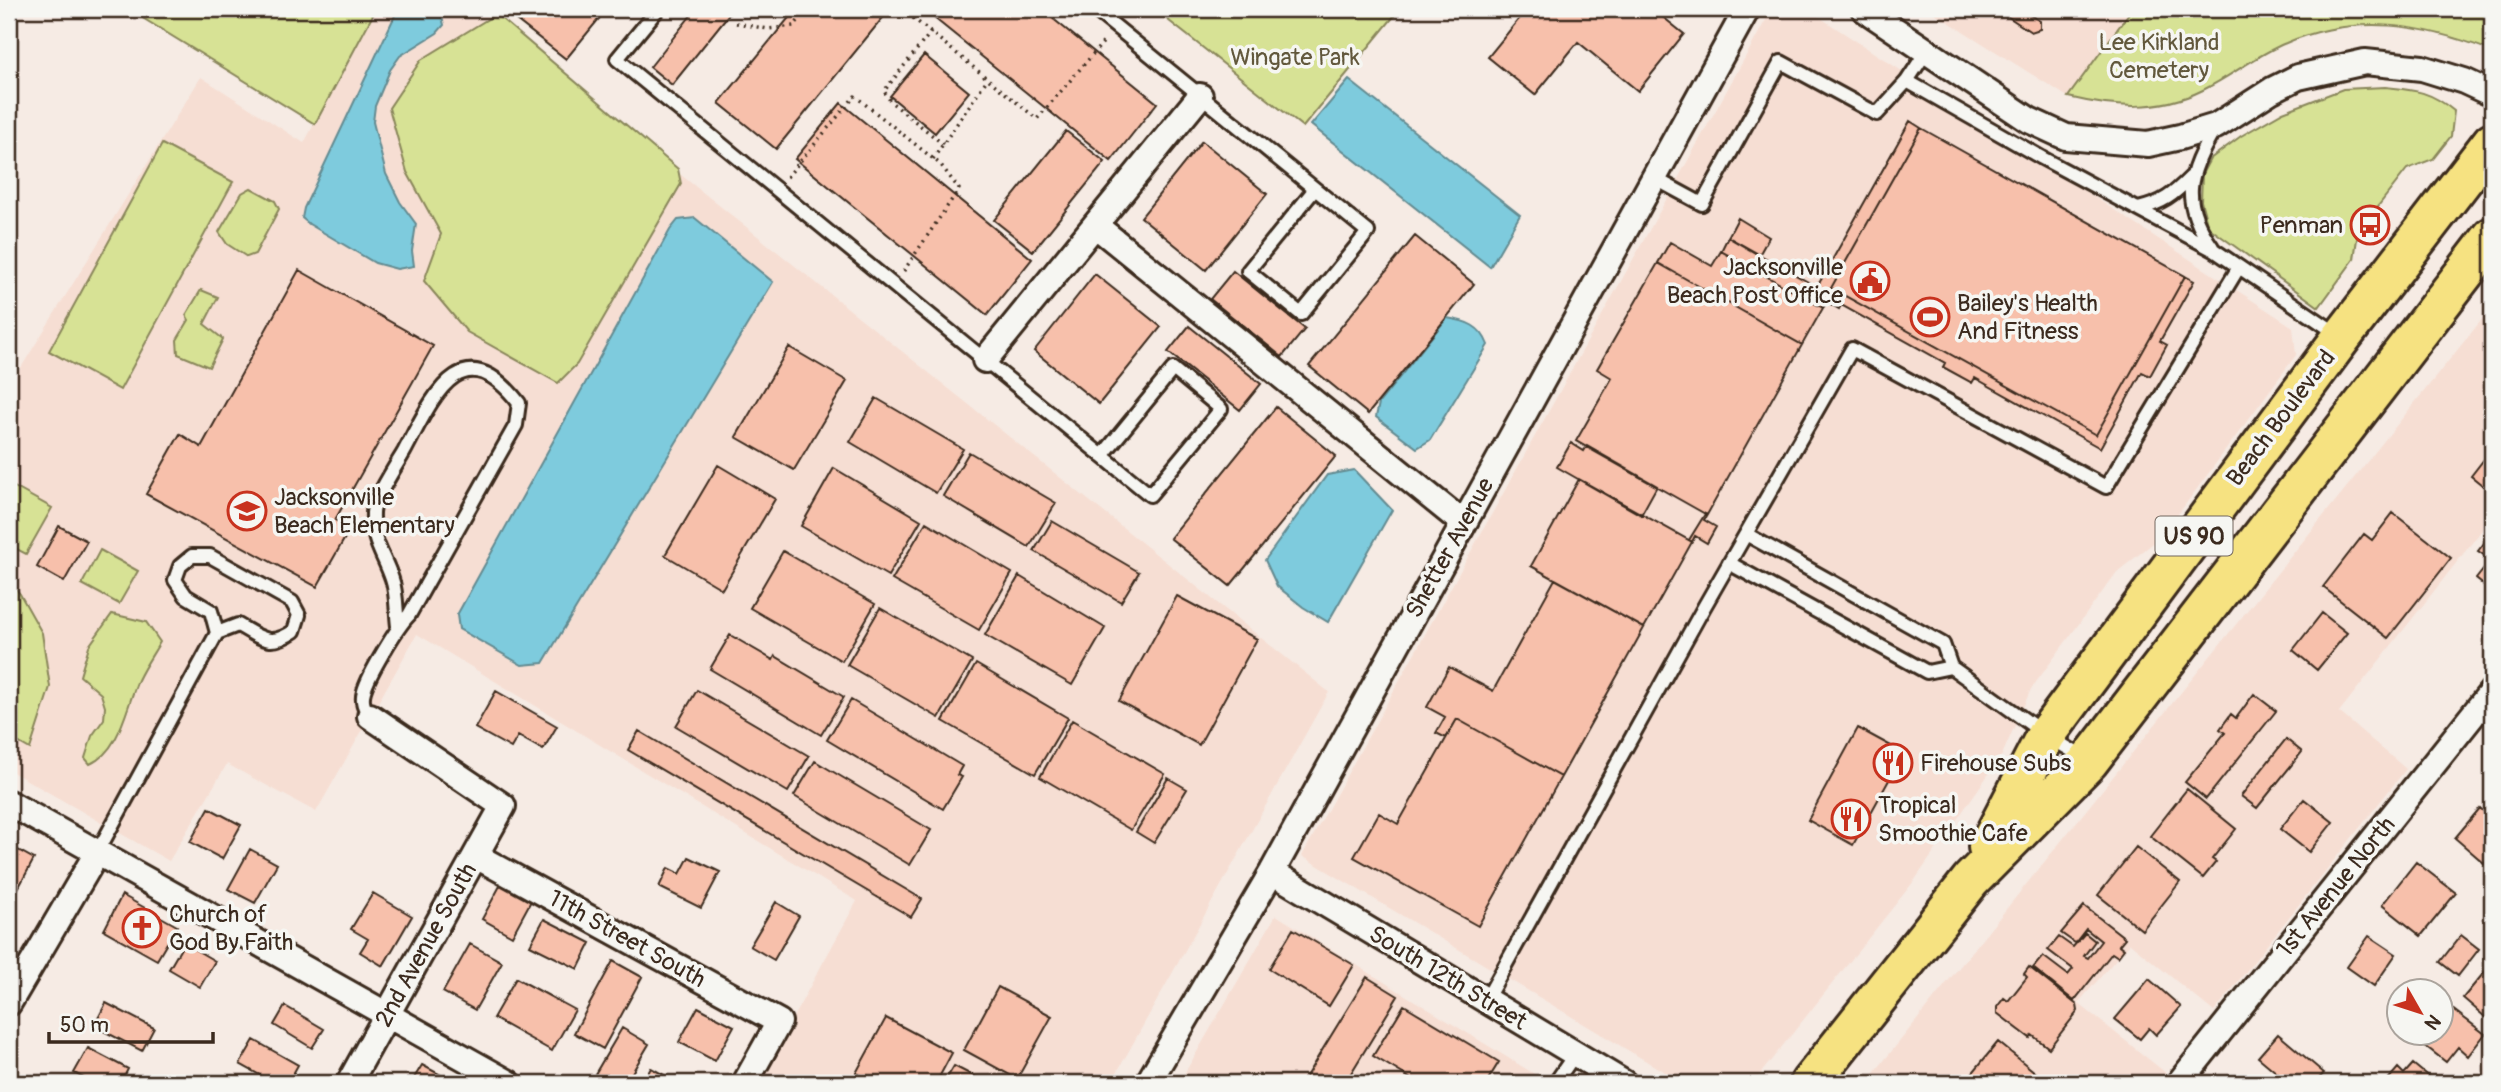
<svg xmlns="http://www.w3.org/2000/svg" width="2501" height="1092" font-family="Pangolin,sans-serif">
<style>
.built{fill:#f6ded3}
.green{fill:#d7e295;stroke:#89865a;stroke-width:2}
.water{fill:#7ecbdd;stroke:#638b91;stroke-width:2}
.building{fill:#f7c0ab;stroke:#3b2a1e;stroke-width:2}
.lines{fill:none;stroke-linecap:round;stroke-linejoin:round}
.lane-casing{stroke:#3b2a1e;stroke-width:18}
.street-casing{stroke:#3b2a1e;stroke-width:30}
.highway-casing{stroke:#3b2a1e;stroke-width:44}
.path{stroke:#3b2a1e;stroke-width:3.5;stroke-dasharray:2 5;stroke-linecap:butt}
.lane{stroke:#f6f6f2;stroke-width:12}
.street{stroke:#f6f6f2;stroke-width:24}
.highway{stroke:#f6e281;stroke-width:38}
.labels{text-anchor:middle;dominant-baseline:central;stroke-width:7;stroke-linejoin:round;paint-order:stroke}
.shield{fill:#f6f6f2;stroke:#73675e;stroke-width:2}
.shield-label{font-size:23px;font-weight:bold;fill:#3b2a1e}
.park-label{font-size:24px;fill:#62583c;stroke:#f6f6f2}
.poi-label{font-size:24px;fill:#3b2a1e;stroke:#f6f6f2;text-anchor:start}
.street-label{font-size:24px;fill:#3b2a1e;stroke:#f6f6f2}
</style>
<rect width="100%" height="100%" fill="#f6ebe4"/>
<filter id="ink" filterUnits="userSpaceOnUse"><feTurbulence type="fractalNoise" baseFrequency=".0143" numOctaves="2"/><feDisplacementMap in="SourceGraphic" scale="14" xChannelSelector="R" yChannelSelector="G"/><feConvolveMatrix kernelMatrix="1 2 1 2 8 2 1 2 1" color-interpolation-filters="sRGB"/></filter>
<g filter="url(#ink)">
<path class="built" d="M376,9H481L676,171L1329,692L1111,1083H757L857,901L417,634L316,812L227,764L169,861L9,770V387L201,77L304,143Z
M1772,9H1807L2293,327L2296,355L2162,536L2117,572L2031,689L2002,755L1914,881L1753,1083H1683L1302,856Z
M1928,9H2132L2068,97Z
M2492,307V523L2489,521L2339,712L2406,769L2214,1012L2130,943L2078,1003L2166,1073L2158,1083H1866Z
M1276,915L1405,995L1549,1083H1179Z"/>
<path class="green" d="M128,9H376L315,124Z
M1154,9H1400L1303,127Z
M2132,9H2492V51C2423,24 2356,13 2286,43C2256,55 2232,76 2203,90C2159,112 2114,108 2068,97Z
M496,14L678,169L681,184L577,364L558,383L467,332L424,281L441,234L407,172L389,108L421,60Z
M2385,87C2415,90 2430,91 2454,111L2451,136L2433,159L2407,169L2358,232L2354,259L2319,307L2208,227L2201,201L2202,174L2210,159L2241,136L2283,112L2343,89Z
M162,144L233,182L120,390L49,351Z
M251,188L275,201L279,209L255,254L247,257L227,244L219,232L242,193Z
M201,290L218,297L204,324L223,339L209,367L178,354L177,340L189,320L186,315Z
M9,484L52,508L26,554L9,545Z
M100,550L138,571L119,604L82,584Z
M9,580L20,594L42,633L50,687L30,749L9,737Z
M112,614L146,622L160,642C153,654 144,667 138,680C126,708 120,751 90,764L85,758L92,736L104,719L105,707L101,694L80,676L89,646Z"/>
<path class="water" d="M398,9H440L444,25L437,33L400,56L390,70L375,106L373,122L386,174L400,202L416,224L412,251L414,266L397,269L375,263L309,224L302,218L304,208Z
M1349,80L1520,215L1490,267L1311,125Z
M695,218L773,282L543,663L522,665L459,629L457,615L670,230L678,220Z
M1447,318C1467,321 1481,326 1488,345L1430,440L1417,448L1376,417L1379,403Z
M1354,470L1392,510L1328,622L1303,607L1277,586L1265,560L1327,475Z"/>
<path class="building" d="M524,9H607L566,59L515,19Z
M696,9H733L672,85L650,67Z
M796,9H890L776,149L719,103Z
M923,9H1041L1157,103L1111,161Z
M1527,9H1653L1684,34L1638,91L1578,42L1535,95L1488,57Z
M2001,9H2020L2040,21V29L2031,32L2001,12Z
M924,55L969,92L935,133L890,96Z
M841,103L1032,259L987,315L795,159Z
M1910,121L1921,128L1831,288L2096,435L2185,276L2194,281L2160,341L2167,345L2150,376L2142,372L2100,448L1975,378L1972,383L1943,367L1945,363L1841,305L1839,309L1827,302L1823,308L1721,251L1728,237L1817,287Z
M1921,128L2185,276L2096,435L1831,288Z
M1066,131L1105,162L1033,251L994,220Z
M1202,141L1267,194L1206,270L1141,217Z
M1738,218L1769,237L1759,255L1728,237Z
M1415,236L1474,284L1368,414L1309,366Z
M1670,242L1712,266L1721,251L1823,308L1802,345L1658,263Z
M1658,263L1802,345L1707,515L1576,441L1612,378L1597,369Z
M299,270L433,346L335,520L350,529L317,587L146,494L180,434L201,447Z
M1233,271L1305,329L1282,357L1210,299Z
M1095,274L1161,327L1099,404L1034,351Z
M1189,326L1261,384L1240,410L1168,352Z
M789,347L847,381L794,470L736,437Z
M876,398L963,449L936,493L850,442Z
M1276,407L1336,456L1230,586L1170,538Z
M1571,443L1584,451L1587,446L1657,486L1641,515L1557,467Z
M2492,449V493L2471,476Z
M969,452L1056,503L1029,547L943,496Z
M718,465L775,499L722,589L665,555Z
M834,468L921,520L888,576L801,526Z
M1579,479L1692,542L1644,628L1531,566Z
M2393,513L2451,558L2388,638L2323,587L2364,534L2372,540Z
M1705,514L1707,515L1704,520L1716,527L1707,543L1695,536L1692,542L1689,540Z
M1052,521L1139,572L1121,602L1034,551Z
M926,522L1012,573L979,630L892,580Z
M59,526L87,541L64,582L37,567Z
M2492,533V592L2476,579L2491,560L2478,551Z
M783,551L875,604L842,661L750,608Z
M1019,576L1105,628L1072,685L985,635Z
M1555,579L1644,628L1561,777L1457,719L1446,738L1436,733L1445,717L1427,707L1449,667L1493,691Z
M1177,596L1257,639L1199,745L1119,701Z
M880,608L972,661L939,718L847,665Z
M2322,613L2347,633L2317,670L2293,650Z
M730,635L773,660L775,656L844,697L821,735L710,669Z
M976,664L1068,718L1035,774L943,721Z
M697,690L809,756L788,792L676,726Z
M496,691L557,726L543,750L518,736L511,748L475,728Z
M2254,694L2276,711L2206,799L2185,782L2225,733L2220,729L2231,714L2236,718Z
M851,700L962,766L957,775L962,777L943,809L827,740Z
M1457,719L1561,777L1478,926L1354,857L1379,813L1398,824Z
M1072,720L1165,774L1131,830L1040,777Z
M1858,728L1904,753L1853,845L1808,820Z
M639,731L922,899L911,917L628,750Z
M2286,739L2302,752L2257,808L2241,796Z
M815,761L931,830L910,865L794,796Z
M1168,778L1187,789L1154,843L1136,832Z
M2187,789L2236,829L2212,859L2216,862L2203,878L2150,836Z
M2304,799L2333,822L2309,852L2280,829Z
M209,808L241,825L222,859L190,842Z
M2480,808L2492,819V853L2484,863L2455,838Z
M9,845L34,859L14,896L9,893Z
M2136,847L2180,882L2142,930L2098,895Z
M250,849L277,864L255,903L228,889Z
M689,857L720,872L701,908L659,887L668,868L680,874Z
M2416,862L2456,893L2421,936L2382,905Z
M502,882L532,899L512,936L482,919Z
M373,893L412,916L383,966L360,952L368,939L351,929Z
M122,895L177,926L157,960L104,930Z
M776,902L799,916L774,960L750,946Z
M2084,906L2125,938L2119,945L2124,949L2118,957L2112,953L2074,1001L2033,968L2043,956L2068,975L2073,969L2048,950L2059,937L2073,947L2085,933L2095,941L2084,956L2088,958L2101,941L2086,929L2075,943L2061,933Z
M544,919L591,943L578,969L530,945Z
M1293,929L1354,965L1329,1006L1269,969Z
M2461,935L2479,949L2458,976L2440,962Z
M2369,936L2396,954L2374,986L2347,967Z
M184,943L215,961L200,987L169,969Z
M470,944L502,962L475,1010L443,992Z
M613,961L642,977L603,1049L574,1033Z
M2492,963V1023L2463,998Z
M2029,967L2077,1005L2078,1011L2049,1048L2032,1035L2030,1038L1997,1013V1007L2004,998L2008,1001L2027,977L2024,974Z
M1367,977L1398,996L1345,1083H1302Z
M516,978L575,1010L552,1051L493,1018Z
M2149,979L2181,1007L2156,1035L2149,1028L2140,1039L2115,1019Z
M998,987L1052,1016L1017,1079L964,1050Z
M2443,1002L2485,1034L2468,1056L2458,1047L2446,1062L2415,1038L2419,1032H2442Z
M106,1003L154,1028L142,1051L94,1026Z
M1404,1005L1499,1062L1486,1083H1418L1373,1056Z
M285,1006L324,1029L312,1048L274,1025Z
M698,1007L734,1026L715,1061L679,1042Z
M886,1018L952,1053L936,1083H875L856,1073Z
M622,1028L649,1044L626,1083H611L595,1074Z
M2278,1034L2324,1073L2315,1083H2289L2258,1057Z
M254,1040L298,1065L288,1083H274L240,1064Z
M1998,1042L2041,1077L2035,1083L1965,1082Z
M88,1048L128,1069L121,1083H93L74,1073Z
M2413,1064L2436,1083H2385L2398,1068L2404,1074Z
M422,1065L454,1082L453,1083H411Z
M954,1066L987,1083H944Z
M651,1068L679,1083H642Z"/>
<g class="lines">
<defs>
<path id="lane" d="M658,9L617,59L1150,495L1221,409L1173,369L1102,456
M1094,9L1368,232L1301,314L1248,271L1315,189
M1907,81L2042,158L2214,250L2339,335
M1654,178L1702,204L1781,62L1877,114L1907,81L1926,52
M2138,209C2163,203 2173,195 2191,177
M2212,247C2180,202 2187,174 2215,129
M1729,563L1927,672L1951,667L1943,644L1746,534
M1951,667L2046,735L2086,759
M370,716C364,708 361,701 364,691C369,674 397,627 409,615L516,425L519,403C460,328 432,400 404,452C397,464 373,501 373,513C372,544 383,552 392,579C397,593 396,611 398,626
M97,853L217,633L238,625C261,638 270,648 294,631L299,615L292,602L210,556H192L180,566L175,580L186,596L211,611L217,633
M1486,1000L1704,607L1852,349L2106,487L2239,267
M1555,1083L1575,1054"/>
<path id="street" d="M1864,9L2029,120L2066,137L2148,144L2180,137L2216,126L2272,90L2298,77L2365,62L2422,68L2464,81L2492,94
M1095,225L1463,523
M985,360L1200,96
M9,803L509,1083
M476,856L779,1022L745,1083
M1272,872L1624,1083
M9,1003L97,853
M349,1083L503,806L370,716
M1148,1083L1272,872L1747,9
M2179,1083L2492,691"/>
<path id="highway" d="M1988,847L2046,735L2342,337L2492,142
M1810,1083L1971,880L2089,761L2492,237"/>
</defs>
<use href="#lane" class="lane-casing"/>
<use href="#street" class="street-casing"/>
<use href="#highway" class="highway-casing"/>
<path class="path" d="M902,9L1037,119L1106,39
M736,23L768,29L794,26L808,9
M931,32L884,91L891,102L943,144
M933,159L988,78
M787,177L855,96L941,165L959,189L903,272"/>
<use href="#lane" class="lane"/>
<use href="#street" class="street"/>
<use href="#highway" class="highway"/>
</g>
</g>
<defs>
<symbol id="bus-ring" viewBox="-11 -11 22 22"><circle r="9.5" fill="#f6f6f2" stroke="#c8321e" stroke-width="1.5"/><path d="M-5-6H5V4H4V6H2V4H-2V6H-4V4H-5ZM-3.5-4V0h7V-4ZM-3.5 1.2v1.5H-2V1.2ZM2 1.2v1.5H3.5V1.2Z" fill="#c8321e"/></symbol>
<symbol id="civic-ring" viewBox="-11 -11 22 22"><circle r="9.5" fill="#f6f6f2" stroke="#c8321e" stroke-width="1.5"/><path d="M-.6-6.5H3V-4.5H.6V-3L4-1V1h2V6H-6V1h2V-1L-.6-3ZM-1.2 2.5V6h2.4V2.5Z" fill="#c8321e"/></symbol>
<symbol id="stadium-ring" viewBox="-11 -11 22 22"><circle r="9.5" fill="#f6f6f2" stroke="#c8321e" stroke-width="1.5"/><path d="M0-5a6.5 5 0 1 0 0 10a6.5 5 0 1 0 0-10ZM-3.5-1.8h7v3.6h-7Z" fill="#c8321e"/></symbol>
<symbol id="school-ring" viewBox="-11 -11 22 22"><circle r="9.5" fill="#f6f6f2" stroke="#c8321e" stroke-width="1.5"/><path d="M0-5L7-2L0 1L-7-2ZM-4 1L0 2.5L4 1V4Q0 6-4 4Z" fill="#c8321e"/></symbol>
<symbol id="restaurant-ring" viewBox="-11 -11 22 22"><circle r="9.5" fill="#f6f6f2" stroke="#c8321e" stroke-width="1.5"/><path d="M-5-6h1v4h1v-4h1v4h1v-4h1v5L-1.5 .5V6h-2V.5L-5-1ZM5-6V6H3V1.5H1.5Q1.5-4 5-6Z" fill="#c8321e"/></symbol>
<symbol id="church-ring" viewBox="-11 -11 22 22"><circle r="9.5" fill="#f6f6f2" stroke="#c8321e" stroke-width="1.5"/><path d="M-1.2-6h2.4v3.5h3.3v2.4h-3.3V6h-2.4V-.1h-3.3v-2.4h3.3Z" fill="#c8321e"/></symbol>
</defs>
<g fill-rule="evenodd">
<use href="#bus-ring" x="2348" y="203" width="44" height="44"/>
<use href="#civic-ring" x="1848" y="259" width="44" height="44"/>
<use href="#stadium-ring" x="1908" y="295" width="44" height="44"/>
<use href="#school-ring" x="225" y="489" width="44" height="44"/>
<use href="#restaurant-ring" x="1871" y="741" width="44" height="44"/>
<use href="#restaurant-ring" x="1829" y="797" width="44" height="44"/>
<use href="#church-ring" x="120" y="906" width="44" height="44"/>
</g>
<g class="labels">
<rect class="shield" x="2155.5" y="516.5" width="77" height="39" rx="5"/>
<g class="shield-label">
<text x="2194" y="536">US 90</text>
</g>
<g class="park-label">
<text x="2159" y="42">Lee Kirkland<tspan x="2159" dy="28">Cemetery</tspan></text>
<text x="1295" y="57">Wingate Park</text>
</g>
<g class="poi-label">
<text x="2343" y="225" text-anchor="end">Penman</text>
<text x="1843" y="267" text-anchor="end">Jacksonville<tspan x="1843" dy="28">Beach Post Office</tspan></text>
<text x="1957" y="303">Bailey's Health<tspan x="1957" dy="28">And Fitness</tspan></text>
<text x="274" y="497">Jacksonville<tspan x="274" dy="28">Beach Elementary</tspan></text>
<text x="1920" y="763">Firehouse Subs</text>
<text x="1878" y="805">Tropical<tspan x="1878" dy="28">Smoothie Cafe</tspan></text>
<text x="169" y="914">Church of<tspan x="169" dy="28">God By Faith</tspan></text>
</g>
<g class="street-label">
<text transform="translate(2281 418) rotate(-53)">Beach Boulevard</text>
<text transform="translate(1450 548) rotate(-61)">Shetter Avenue</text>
<text transform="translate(2336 887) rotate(-51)">1st Avenue North</text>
<text transform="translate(627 939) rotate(29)">11th Street South</text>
<text transform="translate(426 945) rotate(-61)">2nd Avenue South</text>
<text transform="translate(1448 978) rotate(31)">South 12th Street</text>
</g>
</g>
<rect width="2501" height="1092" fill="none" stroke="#f6f6f2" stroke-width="35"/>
<rect x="18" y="18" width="2466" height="1057" fill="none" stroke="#3b2a1e" stroke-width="2.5" filter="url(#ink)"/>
<g transform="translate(2420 1012) rotate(129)"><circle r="33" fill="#f6f6f2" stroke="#aba49d" stroke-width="2"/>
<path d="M0-5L12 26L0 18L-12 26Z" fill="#c8321e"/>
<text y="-10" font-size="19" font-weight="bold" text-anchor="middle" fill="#3b2a1e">N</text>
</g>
<path d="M49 1032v10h164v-10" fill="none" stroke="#3b2a1e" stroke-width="3.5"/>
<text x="60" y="1032" font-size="21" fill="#3b2a1e" stroke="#f6f6f2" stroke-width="5" paint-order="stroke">50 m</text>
</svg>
